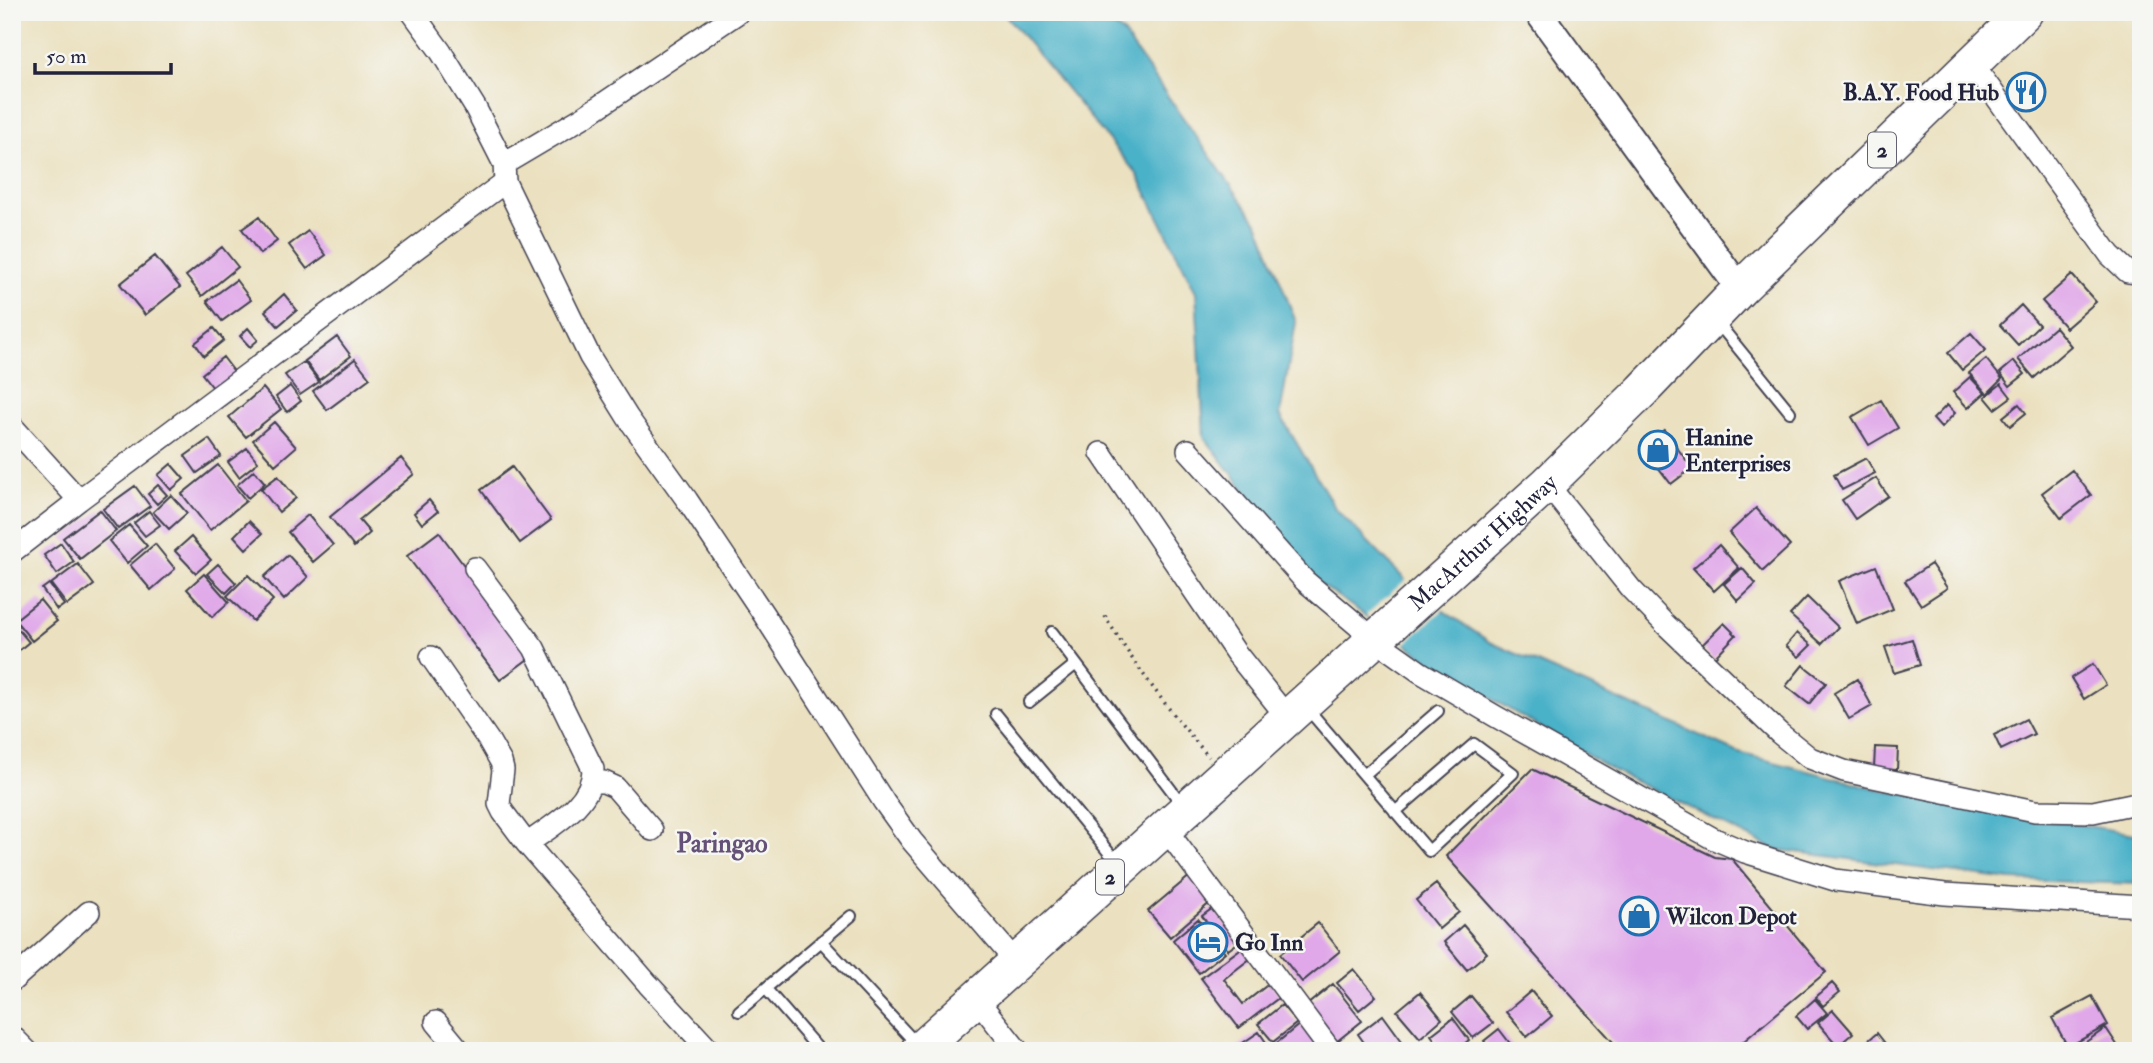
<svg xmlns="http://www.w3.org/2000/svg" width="2153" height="1063" font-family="'IM FELL Double Pica',serif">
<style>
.water{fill:#49b1c8;stroke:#366a82;stroke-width:2}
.pier{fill:#ebe1c0}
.building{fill:#e0a8e9}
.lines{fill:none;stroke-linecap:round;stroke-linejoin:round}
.service-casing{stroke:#403f4f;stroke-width:14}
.minor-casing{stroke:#403f4f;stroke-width:24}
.tertiary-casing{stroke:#403f4f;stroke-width:30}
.trunk-casing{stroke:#403f4f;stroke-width:38}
.path{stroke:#403f4f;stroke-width:3.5;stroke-dasharray:2 5;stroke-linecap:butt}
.service{stroke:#fff;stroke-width:10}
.minor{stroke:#fff;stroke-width:21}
.tertiary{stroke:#fff;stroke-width:26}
.trunk{stroke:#fff;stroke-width:35}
.labels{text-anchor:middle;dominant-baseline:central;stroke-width:5;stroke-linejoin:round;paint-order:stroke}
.shield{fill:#f6f6f2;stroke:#626272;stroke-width:2}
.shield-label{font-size:21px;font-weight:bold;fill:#22223b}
.poi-label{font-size:23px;font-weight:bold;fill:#22223b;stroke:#f6f6f2;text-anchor:start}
.street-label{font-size:23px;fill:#22223b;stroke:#f6f6f2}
.quarter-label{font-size:26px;font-weight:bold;fill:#645178;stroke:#f6f6f2}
</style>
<rect width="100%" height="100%" fill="#f6f6f2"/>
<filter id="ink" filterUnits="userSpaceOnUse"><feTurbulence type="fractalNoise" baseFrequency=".0143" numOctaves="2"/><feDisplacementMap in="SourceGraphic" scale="14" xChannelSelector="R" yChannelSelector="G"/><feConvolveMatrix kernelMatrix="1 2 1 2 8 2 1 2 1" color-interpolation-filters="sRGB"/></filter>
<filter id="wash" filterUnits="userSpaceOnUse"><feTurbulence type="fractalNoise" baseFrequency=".00686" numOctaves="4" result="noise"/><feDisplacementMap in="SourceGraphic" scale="28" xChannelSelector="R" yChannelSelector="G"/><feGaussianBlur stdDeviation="1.57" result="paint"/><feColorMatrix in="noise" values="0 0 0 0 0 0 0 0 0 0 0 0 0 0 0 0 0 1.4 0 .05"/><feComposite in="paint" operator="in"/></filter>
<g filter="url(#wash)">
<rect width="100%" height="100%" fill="#ebe1c0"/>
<path class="water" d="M1003,12H1098L1123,33L1259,225L1296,322L1280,415L1335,508L1420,595L1490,642L1739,753L1886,791L2141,835V884L2010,880L1773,849L1616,772L1446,672L1313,579L1204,437L1196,292L1137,174Z"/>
<path class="pier" d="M1408,578L1422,593L1445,608L1402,646L1380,630L1366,615Z"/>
<g id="blocks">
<path class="building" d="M259,217L277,241L260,254L242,229Z
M308,231L326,255L307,269L289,245Z
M222,247L238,267L202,296L186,276Z
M155,256L180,287L145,315L120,284Z
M2072,275L2096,302L2066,328L2042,301Z
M236,280L251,300L222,321L207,301Z
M284,294L297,310L278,326L265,311Z
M2021,305L2039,325L2018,345L2000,325Z
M2055,327L2071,346L2034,378L2018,359Z
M214,328L224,340L204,356L195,343Z
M248,328L258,340L250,347L240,336Z
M1971,333L1986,350L1962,370L1948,353Z
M337,337L351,356L319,380L305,361Z
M223,357L239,378L218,394L202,374Z
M355,359L370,378L327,410L313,391Z
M1986,359L2002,379L1987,394L1969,373Z
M2014,361L2025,374L2010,386L2000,373Z
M304,362L319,382L300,395L285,375Z
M1970,377L1985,393L1968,408L1953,392Z
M2001,384L2011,397L1995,409L1985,397Z
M290,386L301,401L287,412L276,397Z
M263,388L281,409L246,437L229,417Z
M1881,400L1898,428L1869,445L1852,417Z
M2019,404L2026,413L2010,426L2003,417Z
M1947,405L1955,413L1941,428L1933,419Z
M274,422L296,447L275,465L253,440Z
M1664,430L1692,468L1671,484L1642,446Z
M209,439L221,456L197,473L185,456Z
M247,448L258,462L239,477L228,462Z
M401,458L414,474L359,520L370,533L354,547L330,517Z
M1866,458L1875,473L1842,490L1834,475Z
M171,464L184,479L171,490L158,475Z
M218,465L246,501L210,530L182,494Z
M512,467L551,520L520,543L481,490Z
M254,470L265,483L248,498L237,485Z
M2072,470L2091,495L2061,518L2042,493Z
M278,476L296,498L279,512L261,489Z
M1876,478L1888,496L1855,519L1842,500Z
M158,485L167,495L157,504L148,494Z
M135,486L150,506L118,529L103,509Z
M171,495L187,513L169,529L153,512Z
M429,500L438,511L422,524L414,513Z
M1756,508L1790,546L1763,571L1729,533Z
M100,510L116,531L80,559L63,538Z
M149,511L160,525L145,536L134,523Z
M308,515L333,545L313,562L288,532Z
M249,521L262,534L246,549L234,536Z
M129,525L147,546L127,563L109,541Z
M439,532L532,656L500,680L407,556Z
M191,537L211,560L196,573L175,551Z
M61,543L74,562L57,574L44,555Z
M155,544L175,569L151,590L130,565Z
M1719,545L1739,568L1714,591L1693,568Z
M288,555L308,577L284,600L264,577Z
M78,564L94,585L67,605L51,584Z
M218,564L236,583L226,593L207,574Z
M1931,564L1947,588L1921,605L1905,581Z
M1876,566L1893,609L1857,624L1839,581Z
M1742,568L1756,584L1738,601L1724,584Z
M204,574L229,602L212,617L187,589Z
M248,575L273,600L253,621L227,596Z
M49,584L64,605L57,610L42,589Z
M1807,597L1838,627L1822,644L1790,615Z
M40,600L57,621L32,641L15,620Z
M12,622L29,642L12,656Z
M1724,623L1736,635L1713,659L1701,646Z
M1797,633L1811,645L1799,657L1786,646Z
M1912,639L1920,665L1894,673L1885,647Z
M2093,664L2106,685L2084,699L2071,678Z
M1803,665L1826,683L1809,704L1786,686Z
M1857,679L1872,706L1849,719L1834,693Z
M2026,719L2034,734L2001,750L1994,735Z
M1875,747L1898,748L1897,770L1874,769Z
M1532,769L1715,857L1732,859L1826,972L1732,1051H1621L1446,856Z
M1191,875L1212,901L1170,937L1148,911Z
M1436,884L1459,912L1439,929L1416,900Z
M1213,908L1239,942L1228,950L1202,916Z
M1198,919L1225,952L1199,973L1173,940Z
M1318,923L1340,951L1302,982L1280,954Z
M1463,925L1487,953L1467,970L1444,942Z
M1243,947L1251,958L1224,979L1243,1004L1270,983L1281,996L1239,1028L1201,978Z
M1354,969L1376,996L1359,1010L1337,983Z
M1832,983L1840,992L1823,1006L1816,997Z
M1333,984L1362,1021L1336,1042L1307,1005Z
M1531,991L1552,1016L1527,1037L1506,1012Z
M1420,992L1442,1019L1420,1038L1397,1011Z
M1471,996L1493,1023L1473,1038L1452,1012Z
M2092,996L2108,1025L2068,1047L2052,1018Z
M1815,999L1827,1013L1807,1029L1796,1016Z
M1282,1005L1297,1023L1273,1042L1258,1024Z
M1833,1010L1853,1033L1838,1046L1818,1023Z
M1383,1015L1407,1048L1403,1051H1370L1358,1034Z
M1453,1018L1469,1040L1455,1051H1443L1431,1035Z
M1300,1024L1322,1051H1275L1272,1047Z
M2106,1028L2121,1051H2088L2083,1044Z
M1499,1029L1515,1050L1514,1051H1492L1484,1041Z
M1259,1032L1272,1051H1231Z
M1877,1033L1891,1051H1856Z"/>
</g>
</g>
<g filter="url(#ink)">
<use href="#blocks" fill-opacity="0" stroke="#403f4f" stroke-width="2"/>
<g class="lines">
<defs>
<path id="service" d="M1717,322L1790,412
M1052,632L1184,807
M1029,702L1076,664
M1307,708L1429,851L1513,773L1474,744L1395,812
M996,714L1119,865
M1364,775L1438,711
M821,941L911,1038L918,1042
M766,989L820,1051
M739,1011L851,916"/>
<path id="minor" d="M412,12L441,52L475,107L504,164L505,182L590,357L628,418L687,500L764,615L884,802L912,841L1016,962
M1971,62L2110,255L2128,272L2141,273
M504,164L585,116L739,12
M12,426L79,500L505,182
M1188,450L1305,581L1375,640L1420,672L1495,716L1712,838L1745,852L1835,880L1945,894L2141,906
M1101,453L1236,653L1287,717
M1547,484L1631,589L1665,624L1779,733L1810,758L1844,771L2035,811L2093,812L2141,802
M12,552L79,500
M475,568L534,648L593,769C593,804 552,825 527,844
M431,657L489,741L501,762L503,770L499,804L503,812L527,844L648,984L710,1051
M593,782H604L615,787L652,830
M1165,828L1331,1051
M12,981L89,912
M976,998L1018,1051
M436,1022L460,1051
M12,1036L27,1051"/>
<path id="tertiary" d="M1538,12L1740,289"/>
<g id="trunk">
<path id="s1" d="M918,1051L1547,484L1642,391L1740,289L2025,12"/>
</g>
</defs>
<use href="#service" class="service-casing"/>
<use href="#minor" class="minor-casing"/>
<use href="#tertiary" class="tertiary-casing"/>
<use href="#trunk" class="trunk-casing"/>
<path class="path" d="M1105,616C1135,666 1170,712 1209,757"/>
<use href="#service" class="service"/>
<use href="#minor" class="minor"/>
<use href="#tertiary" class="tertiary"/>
<use href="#trunk" class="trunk"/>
</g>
</g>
<defs>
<symbol id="restaurant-ring" viewBox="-11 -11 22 22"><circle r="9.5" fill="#f6f6f2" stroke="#1f6fb2" stroke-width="1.5"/><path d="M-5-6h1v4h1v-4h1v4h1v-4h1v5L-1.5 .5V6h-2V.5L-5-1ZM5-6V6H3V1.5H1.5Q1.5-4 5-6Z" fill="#1f6fb2"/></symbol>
<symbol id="shop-ring" viewBox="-11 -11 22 22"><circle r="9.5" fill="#f6f6f2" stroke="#1f6fb2" stroke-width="1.5"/><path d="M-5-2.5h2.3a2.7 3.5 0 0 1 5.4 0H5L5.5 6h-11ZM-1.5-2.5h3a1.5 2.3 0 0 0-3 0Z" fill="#1f6fb2"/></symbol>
<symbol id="hotel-ring" viewBox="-11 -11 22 22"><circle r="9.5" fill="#f6f6f2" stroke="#1f6fb2" stroke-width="1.5"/><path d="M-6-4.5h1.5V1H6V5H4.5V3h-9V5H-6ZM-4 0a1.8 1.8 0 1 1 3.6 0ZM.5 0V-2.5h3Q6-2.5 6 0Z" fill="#1f6fb2"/></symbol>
</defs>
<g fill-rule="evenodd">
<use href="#restaurant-ring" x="2004" y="70" width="44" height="44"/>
<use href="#shop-ring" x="1636" y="428" width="44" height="44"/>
<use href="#shop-ring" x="1617" y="894" width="44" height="44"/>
<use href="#hotel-ring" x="1186" y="920" width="44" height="44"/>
</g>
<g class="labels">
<g class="shield">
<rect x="1868" y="132.5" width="28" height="35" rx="5"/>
<rect x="1096" y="859.5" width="28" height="35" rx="5"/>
</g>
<g class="shield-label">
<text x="1882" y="150">2</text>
<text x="1110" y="877">2</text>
</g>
<g class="poi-label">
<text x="1999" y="92" text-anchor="end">B.A.Y. Food Hub</text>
<text x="1685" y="437">Hanine<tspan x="1685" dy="26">Enterprises</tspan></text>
<text x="1666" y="916">Wilcon Depot</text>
<text x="1235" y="942">Go Inn</text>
</g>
<g class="street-label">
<text stroke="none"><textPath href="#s1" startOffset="760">MacArthur Highway</textPath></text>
</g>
<g class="quarter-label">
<text x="722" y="844">Paringao</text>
</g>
</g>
<rect width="2153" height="1063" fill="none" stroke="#f6f6f2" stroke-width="42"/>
<path d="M35 63v10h136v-10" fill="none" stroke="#22223b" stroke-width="3.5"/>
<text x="46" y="63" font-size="21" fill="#22223b" stroke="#f6f6f2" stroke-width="5" paint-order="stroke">50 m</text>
</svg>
